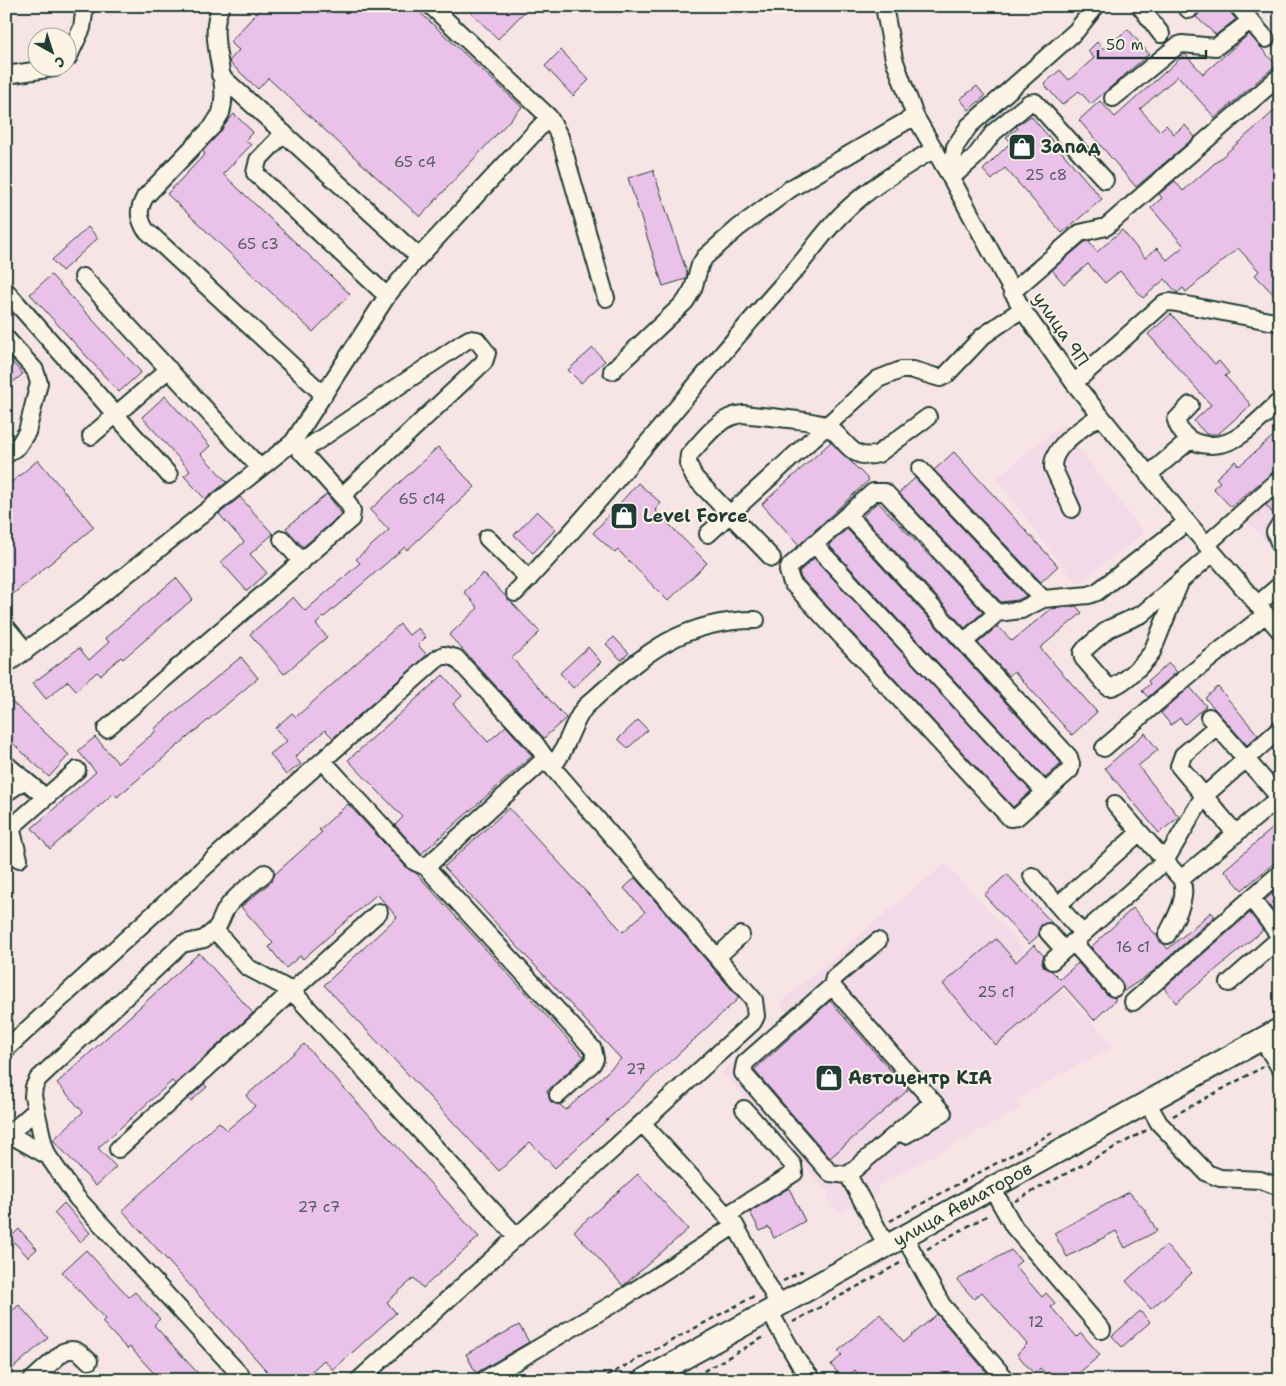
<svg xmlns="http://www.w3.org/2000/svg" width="1286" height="1386" font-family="'Shantell Sans',sans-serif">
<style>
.built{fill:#f3dae7}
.building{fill:#eac1e8;stroke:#1f3d34}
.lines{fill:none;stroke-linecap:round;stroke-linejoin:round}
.minor-casing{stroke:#1f3d34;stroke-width:20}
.major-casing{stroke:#1f3d34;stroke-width:25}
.path{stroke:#1f3d34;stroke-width:2.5;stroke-dasharray:5 4;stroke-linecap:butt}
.minor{stroke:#fcf5e5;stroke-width:16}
.major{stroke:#fcf5e5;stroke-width:21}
.labels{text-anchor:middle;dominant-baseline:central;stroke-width:4;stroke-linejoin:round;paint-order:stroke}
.number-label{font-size:15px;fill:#525e61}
.poi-label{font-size:18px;font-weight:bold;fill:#1f3d34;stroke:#fcf5e5;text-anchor:start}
.street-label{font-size:18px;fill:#1f3d34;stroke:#fcf5e5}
</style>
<rect width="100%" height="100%" fill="#f7e5e6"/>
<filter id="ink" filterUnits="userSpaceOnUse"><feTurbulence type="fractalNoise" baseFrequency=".02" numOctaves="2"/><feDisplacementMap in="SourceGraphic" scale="10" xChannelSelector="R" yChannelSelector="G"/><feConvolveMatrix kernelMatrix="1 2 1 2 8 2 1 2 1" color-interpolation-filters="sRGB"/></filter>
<g filter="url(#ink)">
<path class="built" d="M1061,425L1144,533L1078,584L1054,556L996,478Z
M1280,491V557L1247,521Z
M945,863L1114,1046L1015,1100L1020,1109L877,1186L879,1192L840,1213L827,1198L829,1194L722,1072L787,1013L779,1003Z"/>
<path class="building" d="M263,6H413L522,107L420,217L268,78L258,89L230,63L229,61L239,50L230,42Z
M464,6H530L498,39Z
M1206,6H1224L1236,19L1216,35L1196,17Z
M1128,29L1149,54L1091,104L1079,91L1062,105L1044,84L1060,70L1069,80L1094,58L1088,51L1097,42L1104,49Z
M1249,34L1276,65L1215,118L1178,76L1140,109L1160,131L1166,125L1174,134L1185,125L1195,137L1136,187L1079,120L1100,101L1115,117L1185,54L1203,74Z
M561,50L589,80L573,96L545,66Z
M977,86L985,96L969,110L960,99Z
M1280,106V301L1255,275L1259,271L1238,248L1186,292L1183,288L1177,293L1165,279L1143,298L1120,271L1105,283L1088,264L1064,284L1052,270L1085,242L1088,241L1097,252L1122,230L1145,258L1157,248L1167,260L1184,246L1151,208L1162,198L1159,194L1175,181L1183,191Z
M234,114L253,132L245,140L251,145L223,174L350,294L313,332L167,194L205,154L203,151Z
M1031,116L1102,199L1062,233L1005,168L992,180L983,170L1011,142L1006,137L1018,128L1016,126Z
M653,170L687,273L686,279L663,286L628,178Z
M88,227L98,238L62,271L52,260Z
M51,275L141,372L119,392L30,294Z
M1171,314L1215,364L1219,361L1229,373L1225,376L1251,405L1218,434H1206L1194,421L1211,405L1148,334Z
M593,348L605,361L581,383L568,370Z
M6,355L23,374L6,388Z
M165,396L210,446L201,454L227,482L205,499L184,476L190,471L142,417Z
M1280,430V469L1273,472L1231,507L1213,488L1220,482L1216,478L1235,461L1239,466Z
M831,442L869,480L799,545L762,504Z
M438,447L475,487L407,550L405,547L316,624L327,637L284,674L250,634L293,597L305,611L360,563L356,559L389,530L370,510Z
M954,452L1058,566L1041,582L934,470Z
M38,460L94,527L6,600V487Z
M915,478L1026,596L1018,600L1001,602L899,493Z
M638,483L661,503L655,510L707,563L668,601L618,550L615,553L593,533Z
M1280,493V514L1275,516L1266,505Z
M327,494L342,514L303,547L286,528Z
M240,497L273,534L250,554L267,573L247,591L221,562L244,542L219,514Z
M878,502L983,612L965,628L863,516Z
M537,511L556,529L533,553L514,535Z
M847,529L1060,762L1061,764L1045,778L829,545Z
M814,558L1031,791L1013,807L801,578L799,572Z
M483,573L540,632L512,658L566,718L544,738L449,635L478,608L464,592Z
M176,578L193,599L123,659L121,657L100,675L97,672L76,690L68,681L46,699L33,683L79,648L89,660L109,642L105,638Z
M1076,606L1082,613L1040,648L1097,712L1072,735L1014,671L1009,676L978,643L998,626L1012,641L1051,609Z
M400,624L409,635L418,628L426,637L418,645L427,655L333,738L325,730L295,757L301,764L286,775L270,754L287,741L275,728L292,713L296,717Z
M614,637L629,653L621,660L606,644Z
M588,647L601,662L573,688L560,673Z
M241,657L258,678L117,797L114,793L50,849L32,828L96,772L78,751L95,737L118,763L156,731L154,729Z
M1169,663L1177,672L1148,697L1142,691L1150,684L1148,681Z
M443,675L462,696L453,704L488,742L506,726L532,756L421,854L395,825L403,817L348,760Z
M1190,687L1206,706L1185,724L1180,718L1171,725L1161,713Z
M1218,687L1258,735L1247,745L1205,698Z
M11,701L69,755L49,777L6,737V707Z
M638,720L648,730L628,748L618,739Z
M1145,733L1158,750L1138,766L1179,817L1159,833L1105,768Z
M348,804L408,869L416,873L584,1057L547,1091L551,1102L560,1105L566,1110L621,1059L444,867L509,808L623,932L645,912L624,888L635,878L739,998L555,1168L530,1142L499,1171L324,985L397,917L377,894L303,959L300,956L286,968L269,947L273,943L241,907L272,881L275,874L322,832L319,830Z
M1280,822V858L1242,890L1224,870Z
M1007,874L1052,923L1041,925L1039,935L1029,944L984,895Z
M1275,891L1280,896L1278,918L1265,900Z
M1133,908L1168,949L1211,912L1215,916L1151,973L1124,991L1121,981L1091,947Z
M1250,913L1263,930L1176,1003L1164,988Z
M996,939L1016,962L1034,945L1044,956L1042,963L1044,967L1052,971L1060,979L1078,963L1107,995L1115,998V1001L1094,1020L1064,986L996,1045L943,984Z
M199,953L253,1013L175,1084L172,1081L98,1148L116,1167L96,1186L53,1140L83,1112L57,1083Z
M830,1001L908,1090L830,1158L754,1070Z
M304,1044L479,1237L423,1288L414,1278L387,1302L396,1313L333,1370L324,1360L302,1380H275L122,1210L219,1122L227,1130L255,1106L246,1096Z
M204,1084L207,1087L191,1101L188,1099Z
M638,1174L688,1229L623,1286L574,1231Z
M789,1188L805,1221L774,1238L769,1227L760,1231L750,1212Z
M1129,1192L1145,1210L1157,1231L1125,1248L1116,1231L1067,1257L1054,1233Z
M64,1203L90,1233L80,1242L54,1213Z
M19,1229L37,1249L28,1257L10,1238Z
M1166,1245L1192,1273L1151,1309L1126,1281Z
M86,1250L129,1297L135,1292L160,1319L154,1325L204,1380H160L130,1347L127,1349L102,1322L105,1319L62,1272Z
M1011,1250L1021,1261L1015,1266L1042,1297L1046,1293L1055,1303L1051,1307L1077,1337L1081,1333L1100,1355L1071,1380H1051L1040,1368L1034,1374L1017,1354L1027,1344L982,1292L974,1299L957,1280Z
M19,1305L48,1338L6,1374V1316Z
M1140,1311L1150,1322L1122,1347L1112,1336Z
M880,1314L904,1342L937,1314L993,1380H863L855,1370L844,1380L831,1365L842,1355L838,1351Z
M519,1325L529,1342L476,1373L466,1354Z"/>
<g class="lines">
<defs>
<path id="minor" d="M221,6C205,39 231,79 221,113C219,117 215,122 213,126L145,197C138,210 138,216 145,229L324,395
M884,6L894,59L915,116L951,178L1022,309L1074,383L1187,522L1280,631
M1140,6L1161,34
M1185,6L1189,10
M1238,6L1266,39
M68,58L82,28L85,6
M6,75L54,68
M220,75L419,257
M1113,98L1177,46L1182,44L1216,47L1250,21
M549,117L560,137L606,298
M284,133L258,160L255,173L387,296
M951,178L955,147L969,126L1076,31L1096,6
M951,178L974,158L994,132L1029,103L1035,102L1105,180
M83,277L260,468
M6,291L169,475
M1012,292L1080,233L1106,227L1280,76
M6,338L35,370L39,383L27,432L18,446L6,455
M612,371L685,302L693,289L700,265L705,257L738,228L790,189L915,116
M1074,383L1164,303L1171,302L1280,323
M1190,405L1176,420C1184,449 1219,451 1241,435C1255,426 1267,412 1280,401
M91,436L169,369
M293,442L387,296L419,257L549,117L431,6
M301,452L464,342L469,339L477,340L487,353L484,362L342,496
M920,469L1043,599L1089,595L1097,592L1187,522
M1148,475L1190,440
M1072,509L1053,467C1052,445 1084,428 1100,415
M848,515L1069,757L1071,764L1070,770L1017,817L1010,818L792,583L788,571L790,566L873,492H885L997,613
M1280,524L1275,532L1280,545
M708,534L878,379L901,370H913L940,378L946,375L983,336L1022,309
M487,538L529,579
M282,539L302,562
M814,544L1045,792
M1206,545L1280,479
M772,558L694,477L688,463L689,455C704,439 719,416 743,414C756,416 820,421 827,426C846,438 850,462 878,454L928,417
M1181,580L1152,652C1145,662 1120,689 1108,687L1083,658L1082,653L1085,649L1108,629L1142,614L1213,553
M515,593C612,492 696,380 790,276C809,255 824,231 844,212C870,187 903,168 934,149
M1257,605L1280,585
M6,627L26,651
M964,642L997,613L1021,610L1043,599
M6,665L91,603L293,442L348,503L352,511L351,519L106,729
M1209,717L1280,798
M1217,726L1183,755L1179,766L1236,834
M1104,748L1188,676L1266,614
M546,758L426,867L593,1049L595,1059L592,1064L558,1095
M323,761L415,862L426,867
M6,764L45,797
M552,767C568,749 570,726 585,707C640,658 677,620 756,620
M6,793L25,780
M1115,804L1181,879C1189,898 1175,918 1167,935
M19,859L12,831L14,825L77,770
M265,873C253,884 235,895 226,909C221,917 221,923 215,930L247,967L292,991L517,1237
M1032,876L1083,934
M1181,879L1279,798
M1058,905L1140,832
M215,930L204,939L182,944L38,1079L34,1087L33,1096L44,1146L48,1156L77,1198L245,1380
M1048,932L1064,950
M878,941L834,978L832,986L745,1063L743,1073L830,1173L848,1175L933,1102
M1073,942L1114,988
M717,957L741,935
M1052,961L1165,861L1203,797L1280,729
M1229,983L1279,939L1278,934L1251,898
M832,986L943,1113L905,1135
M1133,1002L1280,873
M1262,1039L1280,1068
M6,1049L278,800L437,659L444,655L456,658L535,743L552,767L754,1000L756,1016L753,1022L359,1380
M1147,1102L1159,1123L1207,1173L1220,1178L1260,1180L1280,1187
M643,1124L735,1225L779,1305
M6,1131L9,1134L35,1111
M9,1134L48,1156
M118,1149L379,912
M848,1175L887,1246
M992,1188L1014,1227L1102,1330
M727,1215L794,1173L793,1165L744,1109
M904,1236L942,1305L1007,1380
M769,1311L799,1363L813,1380
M32,1380L63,1352C75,1347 80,1352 89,1361
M484,1380L623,1298L735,1225"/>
<g id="major">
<path id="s1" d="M644,1380L1280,1029"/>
</g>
</defs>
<use href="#minor" class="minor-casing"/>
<use href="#major" class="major-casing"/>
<path class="path" d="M1274,1011L1280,1008
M1173,1116L1263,1067
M1015,1201L1147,1130
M890,1221L1052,1133
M927,1249L990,1214
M783,1281L803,1271
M793,1322L902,1262
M599,1380L756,1295
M688,1380L766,1336"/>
<use href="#minor" class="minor"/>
<use href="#major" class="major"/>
</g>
</g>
<defs>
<symbol id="shop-square" viewBox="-11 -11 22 22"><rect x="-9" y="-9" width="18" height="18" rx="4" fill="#1f3d34" stroke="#fcf5e5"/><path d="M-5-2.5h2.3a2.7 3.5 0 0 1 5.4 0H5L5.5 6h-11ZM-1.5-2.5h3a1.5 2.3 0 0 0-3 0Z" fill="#fff"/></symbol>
</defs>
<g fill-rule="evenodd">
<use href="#shop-square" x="1006" y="131" width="32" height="32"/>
<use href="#shop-square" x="608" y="500" width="32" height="32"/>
<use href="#shop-square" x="813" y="1062" width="32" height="32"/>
</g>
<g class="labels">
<g class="number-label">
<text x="415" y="162">65 с4</text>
<text x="1046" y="175">25 с8</text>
<text x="258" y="244">65 с3</text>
<text x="422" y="499">65 с14</text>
<text x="1133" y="947">16 с1</text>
<text x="996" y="992">25 с1</text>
<text x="636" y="1069">27</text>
<text x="319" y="1207">27 с7</text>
<text x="1036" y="1322">12</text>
</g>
<g class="poi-label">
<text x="1041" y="147">Запад</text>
<text x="643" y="516">Level Force</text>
<text x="848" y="1078">Автоцентр KIA</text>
</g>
<g class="street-label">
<text transform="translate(1061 329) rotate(56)">улица 9П</text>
<text stroke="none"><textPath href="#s1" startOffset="364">улица Авиаторов</textPath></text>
</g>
</g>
<rect width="1286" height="1386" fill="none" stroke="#fcf5e5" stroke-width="25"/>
<rect x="12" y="12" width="1261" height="1361" fill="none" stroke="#1f3d34" stroke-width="2" filter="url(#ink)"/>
<g transform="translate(52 52) rotate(141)"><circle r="24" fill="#fcf5e5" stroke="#a4ab9e"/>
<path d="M0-4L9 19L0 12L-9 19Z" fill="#1f3d34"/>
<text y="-8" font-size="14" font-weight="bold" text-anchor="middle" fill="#1f3d34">С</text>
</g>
<path d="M1098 50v8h108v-8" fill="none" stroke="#1f3d34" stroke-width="2.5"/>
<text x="1106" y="50" font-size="15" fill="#1f3d34" stroke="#fcf5e5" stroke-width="4" paint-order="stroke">50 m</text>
</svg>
